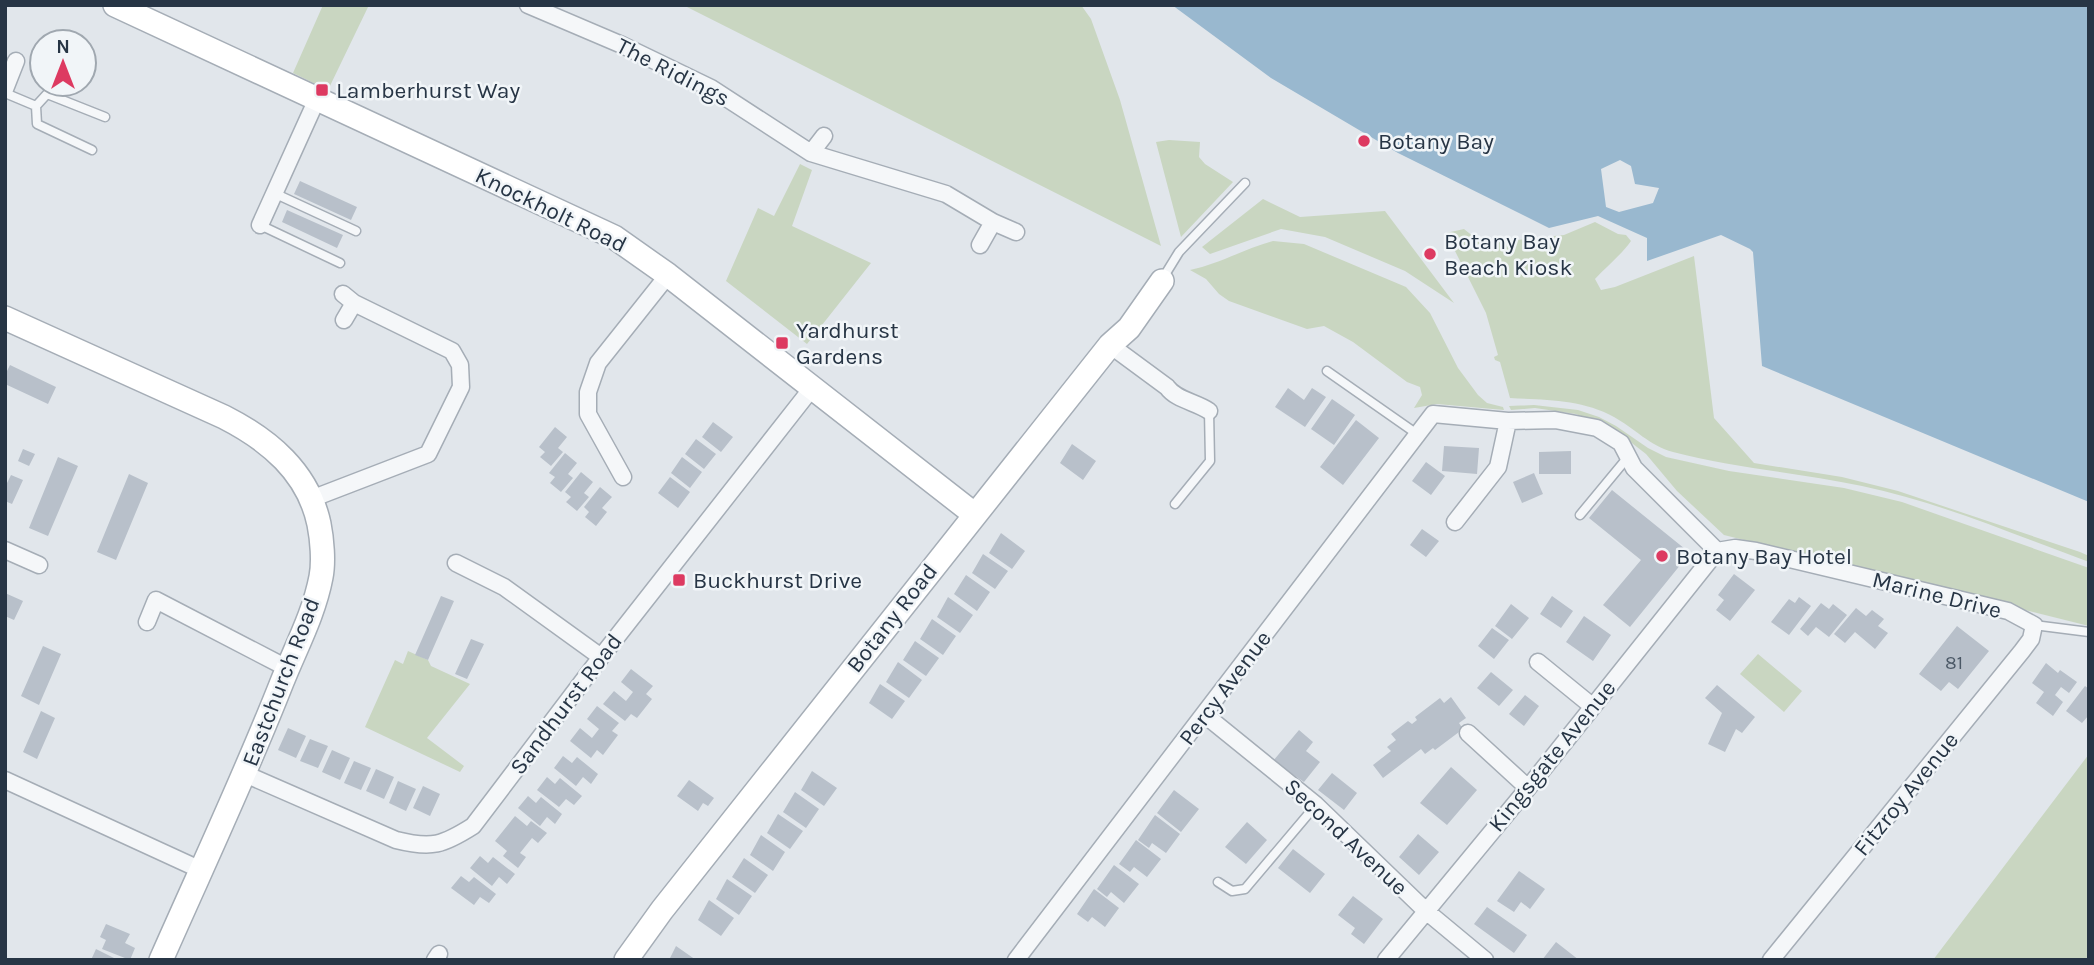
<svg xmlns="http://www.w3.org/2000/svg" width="2094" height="965" font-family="Karla,sans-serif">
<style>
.green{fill:#c9d6c1}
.water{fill:#99b8cf;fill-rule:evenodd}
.building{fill:#b8c0ca}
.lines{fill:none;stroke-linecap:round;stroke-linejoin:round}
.lane-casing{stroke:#a5adb6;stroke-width:11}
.street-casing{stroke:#a5adb6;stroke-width:19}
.secondary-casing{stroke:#a5adb6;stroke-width:26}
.lane{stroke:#f5f7f9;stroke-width:8}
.street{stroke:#f5f7f9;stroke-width:16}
.secondary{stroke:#fff;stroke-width:23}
.poi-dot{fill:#dd3a61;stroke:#f1f5f8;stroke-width:2.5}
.labels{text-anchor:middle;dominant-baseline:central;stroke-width:5;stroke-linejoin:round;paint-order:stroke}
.number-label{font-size:19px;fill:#4b5866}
.street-label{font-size:23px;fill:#273545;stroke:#f1f5f8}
.poi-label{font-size:23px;fill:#273545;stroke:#f1f5f8;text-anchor:start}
</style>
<rect width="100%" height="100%" fill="#e1e6eb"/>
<path class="green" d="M323,5H369L328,90L293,73Z
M683,5H1081L1091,19L1120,100L1161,246Z
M1169,140L1200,142L1199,157L1205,164L1233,182L1181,237L1156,142Z
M800,164L812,170L792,226L871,263L807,344L726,281L758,208L774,216Z
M1263,199L1300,217L1385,211L1454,303L1405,271L1325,237L1281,229L1210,254L1202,247Z
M1595,222L1618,234L1626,235L1631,241C1621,255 1607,266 1595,279L1601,290L1615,287L1694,256L1714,418L1754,463L1842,477L1898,491L2080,552L2089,556V562C2015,535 1939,502 1862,486C1799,473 1735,468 1673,452C1650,446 1634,428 1614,417C1582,399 1545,400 1510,398L1500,362L1495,360L1494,357L1498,355L1486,313L1446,233L1464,229L1479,241L1498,242L1564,235Z
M1273,241L1304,244L1406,287L1430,313L1458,368L1478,395L1487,403L1503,407L1504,410L1437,404L1414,408L1422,395L1420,387L1407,382L1353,342L1324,326L1307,329L1229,301L1219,294L1206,279L1190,270C1219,264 1244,249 1273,241Z
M1534,405L1578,410L1599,417L1616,426L1648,448L1666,457L1729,471L1844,488L1902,502L2089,568V626L1724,535L1677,491L1646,454L1615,430L1576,414L1535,408L1511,410L1509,406Z
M408,651L428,660L431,666L470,684L427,738L464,766L460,772L365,727L395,660L403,664Z
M1758,654L1802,691L1784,712L1740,674Z
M2089,754V960H1933Z"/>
<path class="water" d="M1172,5H2089V502L1762,366L1753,252L1750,249L1721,235L1647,261V238L1598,216L1549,228L1398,153L1271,78ZM1620,160L1631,166L1635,184L1659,188L1653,203L1619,212L1606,207L1601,169Z"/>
<path class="building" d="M300,181L357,207L351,220L294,194Z
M287,210L343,235L337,248L282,222Z
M10,365L56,387L48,404L5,384V375Z
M1288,388L1304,400L1312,388L1326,397L1305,427L1275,407Z
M1332,399L1355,415L1334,445L1311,429Z
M1356,420L1379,438L1343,485L1320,467Z
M713,422L733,437L721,452L702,437Z
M555,427L567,437L558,448L563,452L551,466L540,457L545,452L539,447Z
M696,439L716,454L704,469L685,454Z
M1072,444L1096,461L1083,480L1060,463Z
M1444,446L1479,448L1477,474L1442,471Z
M23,449L35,454L29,466L18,461Z
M1571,451V474H1539V452Z
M565,453L577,463L568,474L573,478L561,492L550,483L555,477L549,473Z
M58,457L78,466L48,536L29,528Z
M682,457L702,472L690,488L671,473Z
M1426,462L1445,476L1431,495L1412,481Z
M581,472L593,482L584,493L589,497L577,511L566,502L571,497L565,492Z
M1534,473L1543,494L1522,503L1513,482Z
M129,474L148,483L116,560L97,552Z
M11,475L23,480L12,504L5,501V487Z
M670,477L690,492L678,508L658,493Z
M600,487L612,497L602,508L607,512L596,526L585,517L589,512L584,507Z
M1612,490L1690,553L1630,627L1603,605L1641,560L1589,518Z
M1422,529L1439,541L1426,557L1410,545Z
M1001,533L1025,551L1012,569L989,553Z
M983,554L1008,571L995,589L972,573Z
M1734,574L1755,590L1730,621L1716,610L1724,600L1718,595Z
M966,575L990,592L977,611L954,594Z
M5,593L23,601L14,620L5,616Z
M441,596L454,601L428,660L415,655Z
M1552,596L1573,611L1561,628L1540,614Z
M948,597L973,615L960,633L937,617Z
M1799,597L1811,606L1789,635L1771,622L1789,599L1795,603Z
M1821,603L1829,609L1833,604L1847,615L1829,637L1816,627L1808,636L1800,629Z
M1511,604L1529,618L1512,639L1495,626Z
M1856,608L1866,616L1872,610L1884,619L1878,626L1888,633L1875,649L1855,632L1845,643L1834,634Z
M1584,616L1611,635L1593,661L1566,642Z
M932,619L956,636L943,655L920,639Z
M1957,626L1989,651L1958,689L1949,682L1941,691L1919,674Z
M1492,628L1509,640L1494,659L1478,646Z
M471,639L484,644L467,679L455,674Z
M915,641L939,658L926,676L903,660Z
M43,646L61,654L39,705L21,696Z
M898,662L922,680L909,698L886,682Z
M2046,663L2058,673L2060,670L2077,682L2069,693L2061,687L2055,695L2063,702L2053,716L2036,703L2044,692L2032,683Z
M631,669L653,686L646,694L652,699L637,718L631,714L625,721L603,704L614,691L626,701L633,692L621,682Z
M1491,672L1513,690L1499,706L1477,688Z
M880,684L905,701L892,719L869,703Z
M1717,685L1755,717L1742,733L1736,729L1725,752L1708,744L1722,713L1705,698Z
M2085,686L2089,689V715L2082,723L2066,711Z
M1525,695L1539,706L1524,726L1509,714Z
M1451,697L1466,718L1459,723L1463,729L1435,750L1433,748L1425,754L1421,749L1383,778L1373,765L1391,751L1387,747L1396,740L1391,734L1408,721L1412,724L1417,720L1415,717L1440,698L1444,703Z
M597,706L619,723L612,731L618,735L603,755L597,750L591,758L570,741L580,728L592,738L599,729L587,719Z
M41,711L55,718L37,759L23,752Z
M288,728L306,736L296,758L278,750Z
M1299,730L1313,742L1306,751L1320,762L1304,782L1273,761Z
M310,739L328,746L318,768L300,761Z
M332,750L350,758L340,780L322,772Z
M563,756L572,763L577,757L598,774L591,784L583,777L576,786L554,768Z
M354,761L371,768L361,790L344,783Z
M1451,767L1477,790L1447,825L1420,803Z
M376,769L394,777L384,799L366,791Z
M812,771L837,788L824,806L801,790Z
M1332,773L1357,793L1344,810L1318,790Z
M547,777L555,784L560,778L582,796L574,805L566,799L559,807L537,790Z
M689,780L714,798L708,806L703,803L698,811L677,796Z
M398,781L416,789L406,811L389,803Z
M423,786L440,794L430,816L413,808Z
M1174,790L1199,809L1181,832L1157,813Z
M795,792L819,809L806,828L783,812Z
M528,796L536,803L541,797L562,814L555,824L547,817L540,826L518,808Z
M778,814L803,831L790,849L767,833Z
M1155,815L1180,834L1166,853L1152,843L1149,848L1138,840Z
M515,816L527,826L531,821L547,833L538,843L532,838L520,853L526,857L518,868L503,856L507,851L495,841Z
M1247,822L1267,840L1246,864L1225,847Z
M1418,834L1439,852L1419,875L1399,857Z
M761,835L785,852L773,871L750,855Z
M1136,840L1161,859L1147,877L1134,867L1130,872L1119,864Z
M1293,849L1325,874L1310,893L1278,868Z
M480,856L488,863L493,857L515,874L507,884L499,877L492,886L470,868Z
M744,858L768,875L755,893L732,877Z
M1114,865L1139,884L1124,903L1111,892L1107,897L1097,889Z
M1519,871L1545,889L1530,909L1521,902L1514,912L1497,901Z
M461,876L469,882L474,877L496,894L489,903L480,897L474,905L451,888Z
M727,879L752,896L739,915L716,899Z
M1094,889L1119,908L1105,927L1092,917L1088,922L1077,914Z
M1353,896L1383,919L1364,944L1351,934L1355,928L1338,915Z
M709,900L734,918L721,936L698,920Z
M1487,907L1527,935L1514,953L1474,924Z
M106,924L130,934L125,943L135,948L130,960L102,949L106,940L100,937Z
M1556,942L1579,960H1542Z
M676,946L696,960H669Z
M96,949L118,960H91Z"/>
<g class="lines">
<defs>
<path id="lane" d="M5,93L36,106
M92,150L37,124L36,106L47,94L105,117
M276,194L356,231
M260,225L340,263
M1163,278L1179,252L1245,183
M1327,371L1417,434
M1175,504L1210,461L1209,411
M1580,515L1628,457
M2034,625L2089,632
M1218,882L1232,891L1245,889L1316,805"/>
<path id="street" d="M528,5L622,45L711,88L811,153L946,194L993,222L1016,232
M5,89L16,61
M811,153L824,136
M260,225L317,99
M980,245L993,222
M344,320L354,303
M1110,345L1167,387C1176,400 1196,402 1209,411
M623,477L588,414V392L598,363L668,275
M311,499L428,454L461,387L460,365L452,351L354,303L343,294
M1455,522L1498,467L1508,421
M5,550L39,565
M1717,551L1735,548L1756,551L2008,611L2034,625L2031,639L2022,651L1771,960
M456,563L504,587L601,657
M147,622L156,600L287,668
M1538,662L1592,706
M1205,715L1316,805L1426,911L1485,960
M1468,733L1528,788
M245,774L396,840C432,849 443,845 473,826L601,657L812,388
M5,780L201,870
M435,960L439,954
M1016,960L1433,414L1508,421L1555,420L1597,428L1621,443L1634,468L1717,551
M1386,960L1528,788L1717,551"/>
<path id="secondary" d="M115,5L614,237L668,275L974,514
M5,318L224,417C269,440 308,472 319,524C322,539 324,562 321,577C314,614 296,647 282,682C245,776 202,867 161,960
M626,960L662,910L1110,345L1129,328L1162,281"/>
</defs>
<use href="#lane" class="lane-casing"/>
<use href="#street" class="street-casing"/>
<use href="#secondary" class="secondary-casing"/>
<use href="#lane" class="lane"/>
<use href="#street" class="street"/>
<use href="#secondary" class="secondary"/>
</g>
<g class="poi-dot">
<rect x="315" y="83" width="14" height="14" rx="3.5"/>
<circle cx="1364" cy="141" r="7"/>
<circle cx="1430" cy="254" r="7"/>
<rect x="775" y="336" width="14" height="14" rx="3.5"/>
<circle cx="1662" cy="556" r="7"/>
<rect x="672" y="573" width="14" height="14" rx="3.5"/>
</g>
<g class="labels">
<g class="number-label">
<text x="1954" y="663">81</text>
</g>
<g class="street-label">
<text transform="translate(673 72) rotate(27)">The Ridings</text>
<text transform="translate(551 210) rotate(26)">Knockholt Road</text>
<text transform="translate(1937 595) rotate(14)">Marine Drive</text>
<text transform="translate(892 618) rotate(-52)">Botany Road</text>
<text transform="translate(281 682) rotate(-69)">Eastchurch Road</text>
<text transform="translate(1225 688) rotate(-53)">Percy Avenue</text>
<text transform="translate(566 704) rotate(-53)">Sandhurst Road</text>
<text transform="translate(1552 756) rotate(-51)">Kingsgate Avenue</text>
<text transform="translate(1906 794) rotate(-51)">Fitzroy Avenue</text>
<text transform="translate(1346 837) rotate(43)">Second Avenue</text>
</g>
<g class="poi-label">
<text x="336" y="90">Lamberhurst Way</text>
<text x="1378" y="141">Botany Bay</text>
<text x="1444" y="241">Botany Bay<tspan x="1444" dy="26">Beach Kiosk</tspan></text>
<text x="796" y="330">Yardhurst<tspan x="796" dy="26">Gardens</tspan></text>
<text x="1676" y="556">Botany Bay Hotel</text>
<text x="693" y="580">Buckhurst Drive</text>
</g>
</g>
<rect width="2094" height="965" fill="none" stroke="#273545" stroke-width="14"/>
<g transform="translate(63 63)"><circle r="33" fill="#f1f5f8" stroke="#a0a8b0" stroke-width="2"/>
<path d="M0-5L12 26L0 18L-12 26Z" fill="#dd3a61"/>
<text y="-10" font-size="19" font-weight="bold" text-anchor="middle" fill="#273545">N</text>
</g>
</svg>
